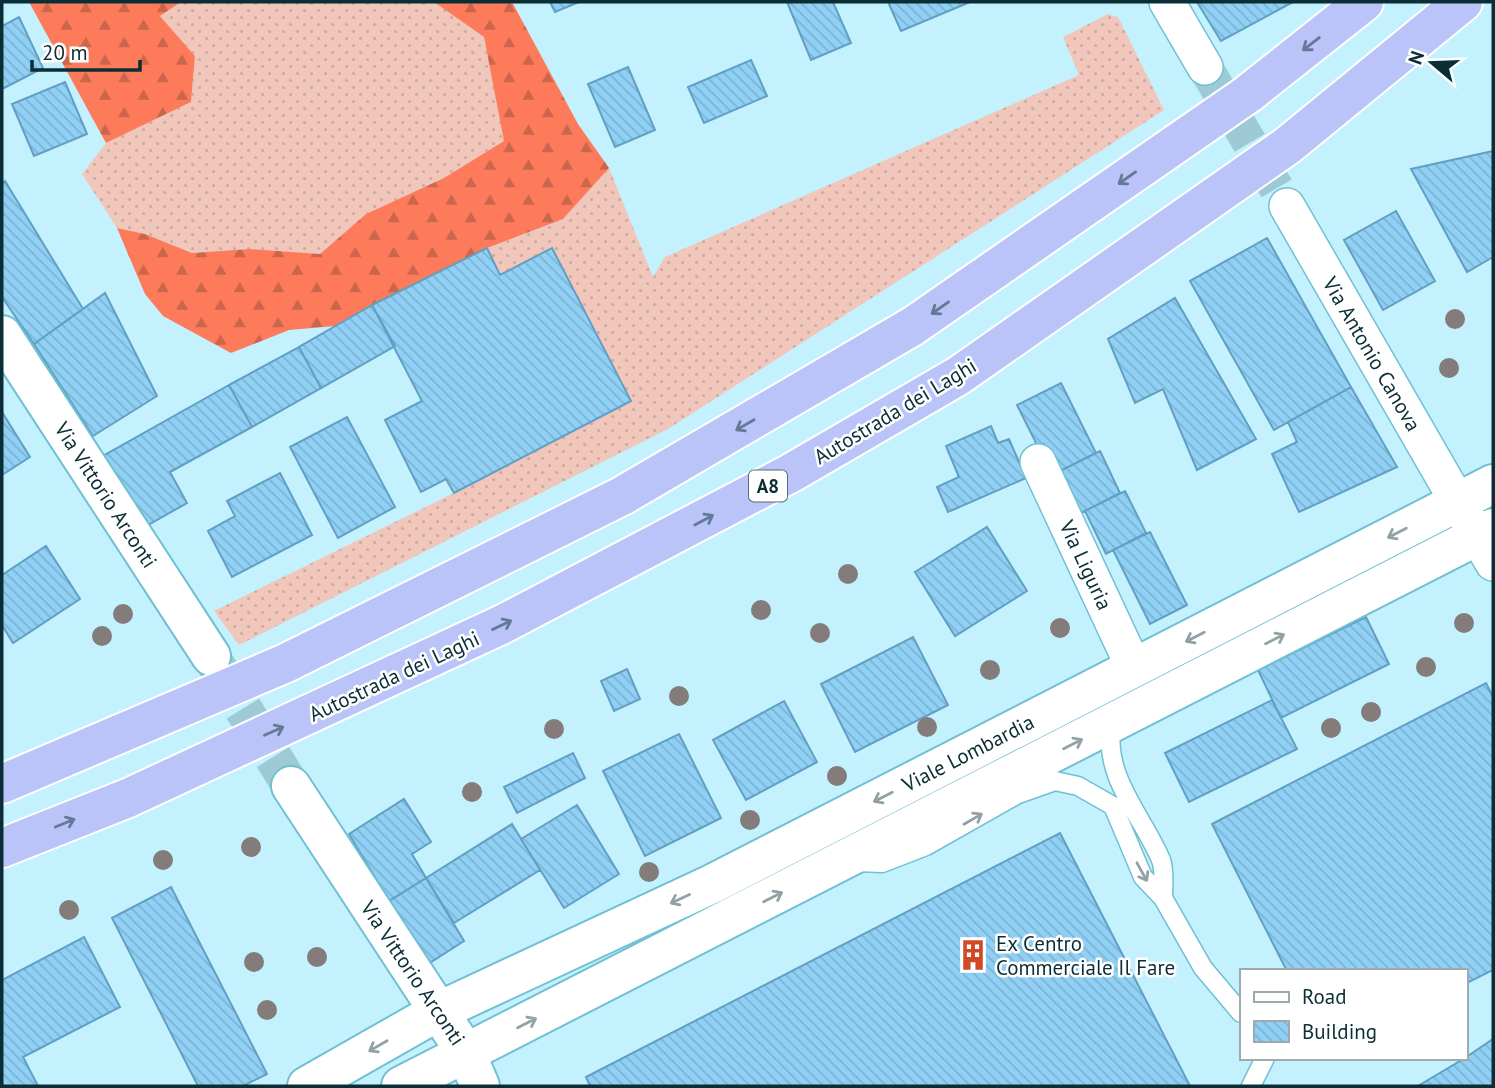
<svg xmlns="http://www.w3.org/2000/svg" width="1495" height="1088" font-family="'PT Sans',sans-serif">
<style>
.grass{fill:url(#grass-dots)}
.forest{fill:url(#forest-firs)}
.building{fill:url(#building-back-hatch);stroke:#619fc3;stroke-width:2}
.lines{fill:none;stroke-linecap:round;stroke-linejoin:round}
.street-tunnel{stroke:#9ecad5;stroke-width:35;stroke-dasharray:35 18;stroke-linecap:butt}
.secondary-tunnel{stroke:#9ecad5;stroke-width:38;stroke-dasharray:38 19;stroke-linecap:butt}
.lane-casing{stroke:#70c0d3;stroke-width:21}
.street-casing{stroke:#70c0d3;stroke-width:38}
.secondary-casing{stroke:#70c0d3;stroke-width:42}
.highway-casing{stroke:#fff;stroke-width:42}
.lane{stroke:#fff;stroke-width:18}
.street{stroke:#fff;stroke-width:35}
.secondary{stroke:#fff;stroke-width:38}
.highway{stroke:#bac4f8;stroke-width:38}
.tree{fill:#837c7b}
.oneway{stroke:#627997}
.oneway2{stroke:#91a1a5}
.labels{text-anchor:middle;dominant-baseline:central;stroke-width:5;stroke-linejoin:round;paint-order:stroke}
.shield{fill:#fff;stroke:#546d72;stroke-width:2}
.shield-label{font-size:19px;font-weight:bold;fill:#0b2e36}
.street-label{font-size:21px;fill:#0b2e36;stroke:#fff}
.poi-label{font-size:21px;fill:#0b2e36;stroke:#fff;text-anchor:start}
</style>
<defs>
<pattern id="grass-dots" width="8" height="8" patternUnits="userSpaceOnUse" patternTransform="scale(1.75)"><rect width="8" height="8" fill="#f2c7bb"/><path d="M2 2h.1M6 6h.1" fill="none" stroke="#ceaba1" stroke-width="1.8" stroke-linecap="round"/></pattern>
<pattern id="forest-firs" width="22" height="20" patternUnits="userSpaceOnUse" patternTransform="scale(1.75)"><rect width="22" height="20" fill="#fd7b5a"/><path d="M5 1l3.5 6h-7zM16 11l3.5 6h-7z" fill="#cb654b"/></pattern>
<pattern id="building-back-hatch" width="6" height="6" patternUnits="userSpaceOnUse" patternTransform="scale(1.75)"><rect width="6" height="6" fill="#91d0f5"/><path d="M-1 5l2 2M0 0l6 6M5-1l2 2" fill="none" stroke="#7cb3d3"/></pattern>
</defs>
<rect width="100%" height="100%" fill="#c3f1fd"/>
<path class="grass" d="M181,2H434L484,37L505,141L444,178L366,214L320,254L249,249L192,253L145,234L117,228L82,174L106,143L191,102L195,56L160,16Z
M1108,14L1118,17L1164,110L668,429L239,645L214,611L454,493L631,401L552,248L500,275L487,248L563,219L609,168L653,277L665,257L1079,75L1063,37Z"/>
<path class="forest" d="M29,2H181L160,16L195,56L191,102L106,143Z
M434,2H512L578,124L609,168L563,219L487,248L335,326L289,330L231,353L163,316L145,294L117,228L145,234L192,253L249,249L320,254L366,214L444,178L504,141L484,37Z"/>
<path class="building" d="M550,2H579L555,12Z
M787,2H833L851,43L811,60Z
M888,2H970L901,31Z
M1197,2H1293L1221,41Z
M19,17L43,68L2,89V26Z
M751,60L767,96L704,123L688,87Z
M628,67L655,130L615,147L588,84Z
M65,82L87,134L34,156L12,104Z
M1493,151V257L1467,272L1411,169Z
M5,181L83,309L34,344L2,297V184Z
M1396,211L1435,281L1383,310L1344,240Z
M1267,238L1351,387L1274,430L1190,281Z
M487,248L500,275L552,248L631,401L454,493L446,479L421,492L385,420L422,401L372,305Z
M105,293L157,396L93,436L34,344Z
M1175,298L1256,439L1197,470L1163,389L1135,403L1108,339Z
M372,305L395,346L321,388L299,347Z
M299,347L321,388L252,427L229,385Z
M1061,383L1096,453L1058,472L1044,444L1038,447L1017,405Z
M229,385L252,427L170,472L187,503L143,528L103,456Z
M1351,387L1397,467L1299,512L1272,454L1297,442L1288,422Z
M2,412L30,457L2,475Z
M347,417L395,507L338,538L290,447Z
M991,426L998,443L1009,439L1026,478L948,512L937,487L959,477L946,446Z
M1100,451L1120,493L1079,514L1058,472Z
M280,473L312,535L232,577L208,531L235,516L227,501Z
M1125,491L1146,533L1106,554L1085,511Z
M987,527L1027,591L955,636L915,572Z
M1150,532L1187,605L1150,624L1113,550Z
M46,546L80,599L13,643L2,625V575Z
M1366,617L1389,664L1281,718L1258,670Z
M913,637L948,705L855,752L821,684Z
M627,669L640,699L614,711L601,681Z
M1486,683L1493,697V970L1465,984V971H1287L1212,824Z
M1272,700L1297,749L1189,802L1165,753Z
M784,701L817,762L746,800L713,740Z
M679,734L721,818L645,856L603,771Z
M573,753L585,778L517,813L504,787Z
M404,799L431,842L412,854L426,878L389,901L349,834Z
M577,805L619,874L564,908L521,839Z
M512,824L540,870L454,923L426,878Z
M1060,833L1190,1086H590L586,1077Z
M426,878L464,941L428,964L389,901Z
M171,887L267,1074L243,1086H198L112,918Z
M84,937L120,1007L23,1057L38,1086H2V980Z
M1493,1039V1086H1418L1465,1058Z"/>
<g class="lines">
<path class="street-tunnel" d="M1205,67L1287,206"/>
<path class="secondary-tunnel" d="M213,660L291,786"/>
<defs>
<path id="lane" d="M1112,723C1102,776 1142,815 1161,860C1165,870 1163,887 1163,898
M856,862L882,863L926,846L1018,794L1055,781L1078,786L1113,806L1143,877L1163,898L1203,968L1241,1013
M1251,1086L1265,1058"/>
<path id="street" d="M1167,2L1205,67
M1287,206L1493,563
M1038,462L1134,668"/>
<path id="secondary" d="M2,335L211,656
M291,786L466,1053L480,1086
M307,1086L437,1012L712,884L1493,484
M401,1086L1493,528"/>
<path id="highway" d="M2,784L286,663L622,496L913,326L1248,94L1364,2
M2,848L128,798L503,624L791,473L958,376L1287,146L1463,2"/>
</defs>
<use href="#lane" class="lane-casing"/>
<use href="#street" class="street-casing"/>
<use href="#secondary" class="secondary-casing"/>
<use href="#highway" class="highway-casing"/>
<use href="#lane" class="lane"/>
<use href="#street" class="street"/>
<use href="#secondary" class="secondary"/>
<use href="#highway" class="highway"/>
</g>
<g class="tree">
<circle cx="1455" cy="319" r="10"/>
<circle cx="1449" cy="368" r="10"/>
<circle cx="848" cy="574" r="10"/>
<circle cx="761" cy="610" r="10"/>
<circle cx="123" cy="614" r="10"/>
<circle cx="1464" cy="623" r="10"/>
<circle cx="1060" cy="628" r="10"/>
<circle cx="820" cy="633" r="10"/>
<circle cx="102" cy="636" r="10"/>
<circle cx="1426" cy="667" r="10"/>
<circle cx="990" cy="670" r="10"/>
<circle cx="679" cy="696" r="10"/>
<circle cx="1371" cy="712" r="10"/>
<circle cx="927" cy="727" r="10"/>
<circle cx="1331" cy="728" r="10"/>
<circle cx="554" cy="729" r="10"/>
<circle cx="837" cy="776" r="10"/>
<circle cx="472" cy="792" r="10"/>
<circle cx="750" cy="820" r="10"/>
<circle cx="251" cy="847" r="10"/>
<circle cx="163" cy="860" r="10"/>
<circle cx="649" cy="872" r="10"/>
<circle cx="69" cy="910" r="10"/>
<circle cx="317" cy="957" r="10"/>
<circle cx="254" cy="962" r="10"/>
<circle cx="267" cy="1010" r="10"/>
</g>
<defs><path id="oneway-shaft" d="M-6 0H5M1.5-3L5.5 0L1.5 3" fill="none" stroke-width="1.6" stroke-linecap="round" stroke-linejoin="round" transform="scale(1.75)"/></defs>
<g class="oneway">
<use href="#oneway-shaft" transform="translate(1311 44) rotate(142)"/>
<use href="#oneway-shaft" transform="translate(1127 178) rotate(145)"/>
<use href="#oneway-shaft" transform="translate(940 308) rotate(145)"/>
<use href="#oneway-shaft" transform="translate(745 425) rotate(150)"/>
<use href="#oneway-shaft" transform="translate(704 520) rotate(-28)"/>
<use href="#oneway-shaft" transform="translate(502 625) rotate(-26)"/>
<use href="#oneway-shaft" transform="translate(274 731) rotate(-24)"/>
<use href="#oneway-shaft" transform="translate(65 823) rotate(-22)"/>
</g>
<g class="oneway2">
<use href="#oneway-shaft" transform="translate(1397 533) rotate(153)"/>
<use href="#oneway-shaft" transform="translate(1195 637) rotate(153)"/>
<use href="#oneway-shaft" transform="translate(1275 639) rotate(-27)"/>
<use href="#oneway-shaft" transform="translate(1073 744) rotate(-27)"/>
<use href="#oneway-shaft" transform="translate(883 797) rotate(153)"/>
<use href="#oneway-shaft" transform="translate(973 819) rotate(-30)"/>
<use href="#oneway-shaft" transform="translate(1142 872) rotate(61)"/>
<use href="#oneway-shaft" transform="translate(773 897) rotate(-27)"/>
<use href="#oneway-shaft" transform="translate(680 899) rotate(155)"/>
<use href="#oneway-shaft" transform="translate(527 1023) rotate(-27)"/>
<use href="#oneway-shaft" transform="translate(378 1046) rotate(150)"/>
</g>
<defs>
<symbol id="building-bare" viewBox="-9 -9 18 18"><path d="M-4-6H4V6H1V3H-1V6H-4ZM-2.5-4.3h1.7v1.8h-1.7ZM.8-4.3h1.7v1.8H.8ZM-2.5-1h1.7V.8h-1.7ZM.8-1h1.7V.8H.8Z" fill="#d34925" stroke="#fff" stroke-width="2.5" paint-order="stroke"/></symbol>
</defs>
<g fill-rule="evenodd">
<use href="#building-bare" x="951" y="933" width="44" height="44"/>
</g>
<g class="labels">
<rect class="shield" x="749" y="470.5" width="38" height="31" rx="5"/>
<g class="shield-label">
<text x="768" y="486">A8</text>
</g>
<g class="street-label">
<text transform="translate(1372 354) rotate(60)">Via Antonio Canova</text>
<text transform="translate(895 411) rotate(-31)">Autostrada dei Laghi</text>
<text transform="translate(106 495) rotate(57)">Via Vittorio Arconti</text>
<text transform="translate(1086 565) rotate(65)">Via Liguria</text>
<text transform="translate(394 676) rotate(-25)">Autostrada dei Laghi</text>
<text transform="translate(968 753) rotate(-27)">Viale Lombardia</text>
<text transform="translate(413 973) rotate(56)">Via Vittorio Arconti</text>
</g>
<g class="poi-label">
<text x="996" y="943">Ex Centro<tspan x="996" dy="24">Commerciale Il Fare</tspan></text>
</g>
</g>
<rect width="1495" height="1088" fill="none" stroke="#0b2e36" stroke-width="7"/>
<rect x="1240" y="969" width="228" height="91" fill="#ffffff" stroke="#9dabaf" stroke-width="2"/>
<rect x="1254" y="992" width="35" height="10" fill="#ffffff" stroke="#9dabaf" stroke-width="2"/>
<text x="1302" y="1004" font-size="21" fill="#0b2e36">Road</text>
<rect x="1254" y="1021" width="35" height="21" fill="url(#building-back-hatch)" stroke="#9dabaf" stroke-width="2"/>
<text x="1302" y="1039" font-size="21" fill="#0b2e36">Building</text>
<g transform="translate(1432 63) rotate(289)" stroke="#ffffff" stroke-width="5" paint-order="stroke">
<path d="M0-5L12 26L0 18L-12 26Z" fill="#0b2e36"/>
<text y="-10" font-size="19" font-weight="bold" text-anchor="middle" fill="#0b2e36">N</text>
</g>
<path d="M32 60v10h108v-10" fill="none" stroke="#0b2e36" stroke-width="3.5"/>
<text x="42" y="60" font-size="21" fill="#0b2e36" stroke="#ffffff" stroke-width="5" paint-order="stroke">20 m</text>
</svg>
